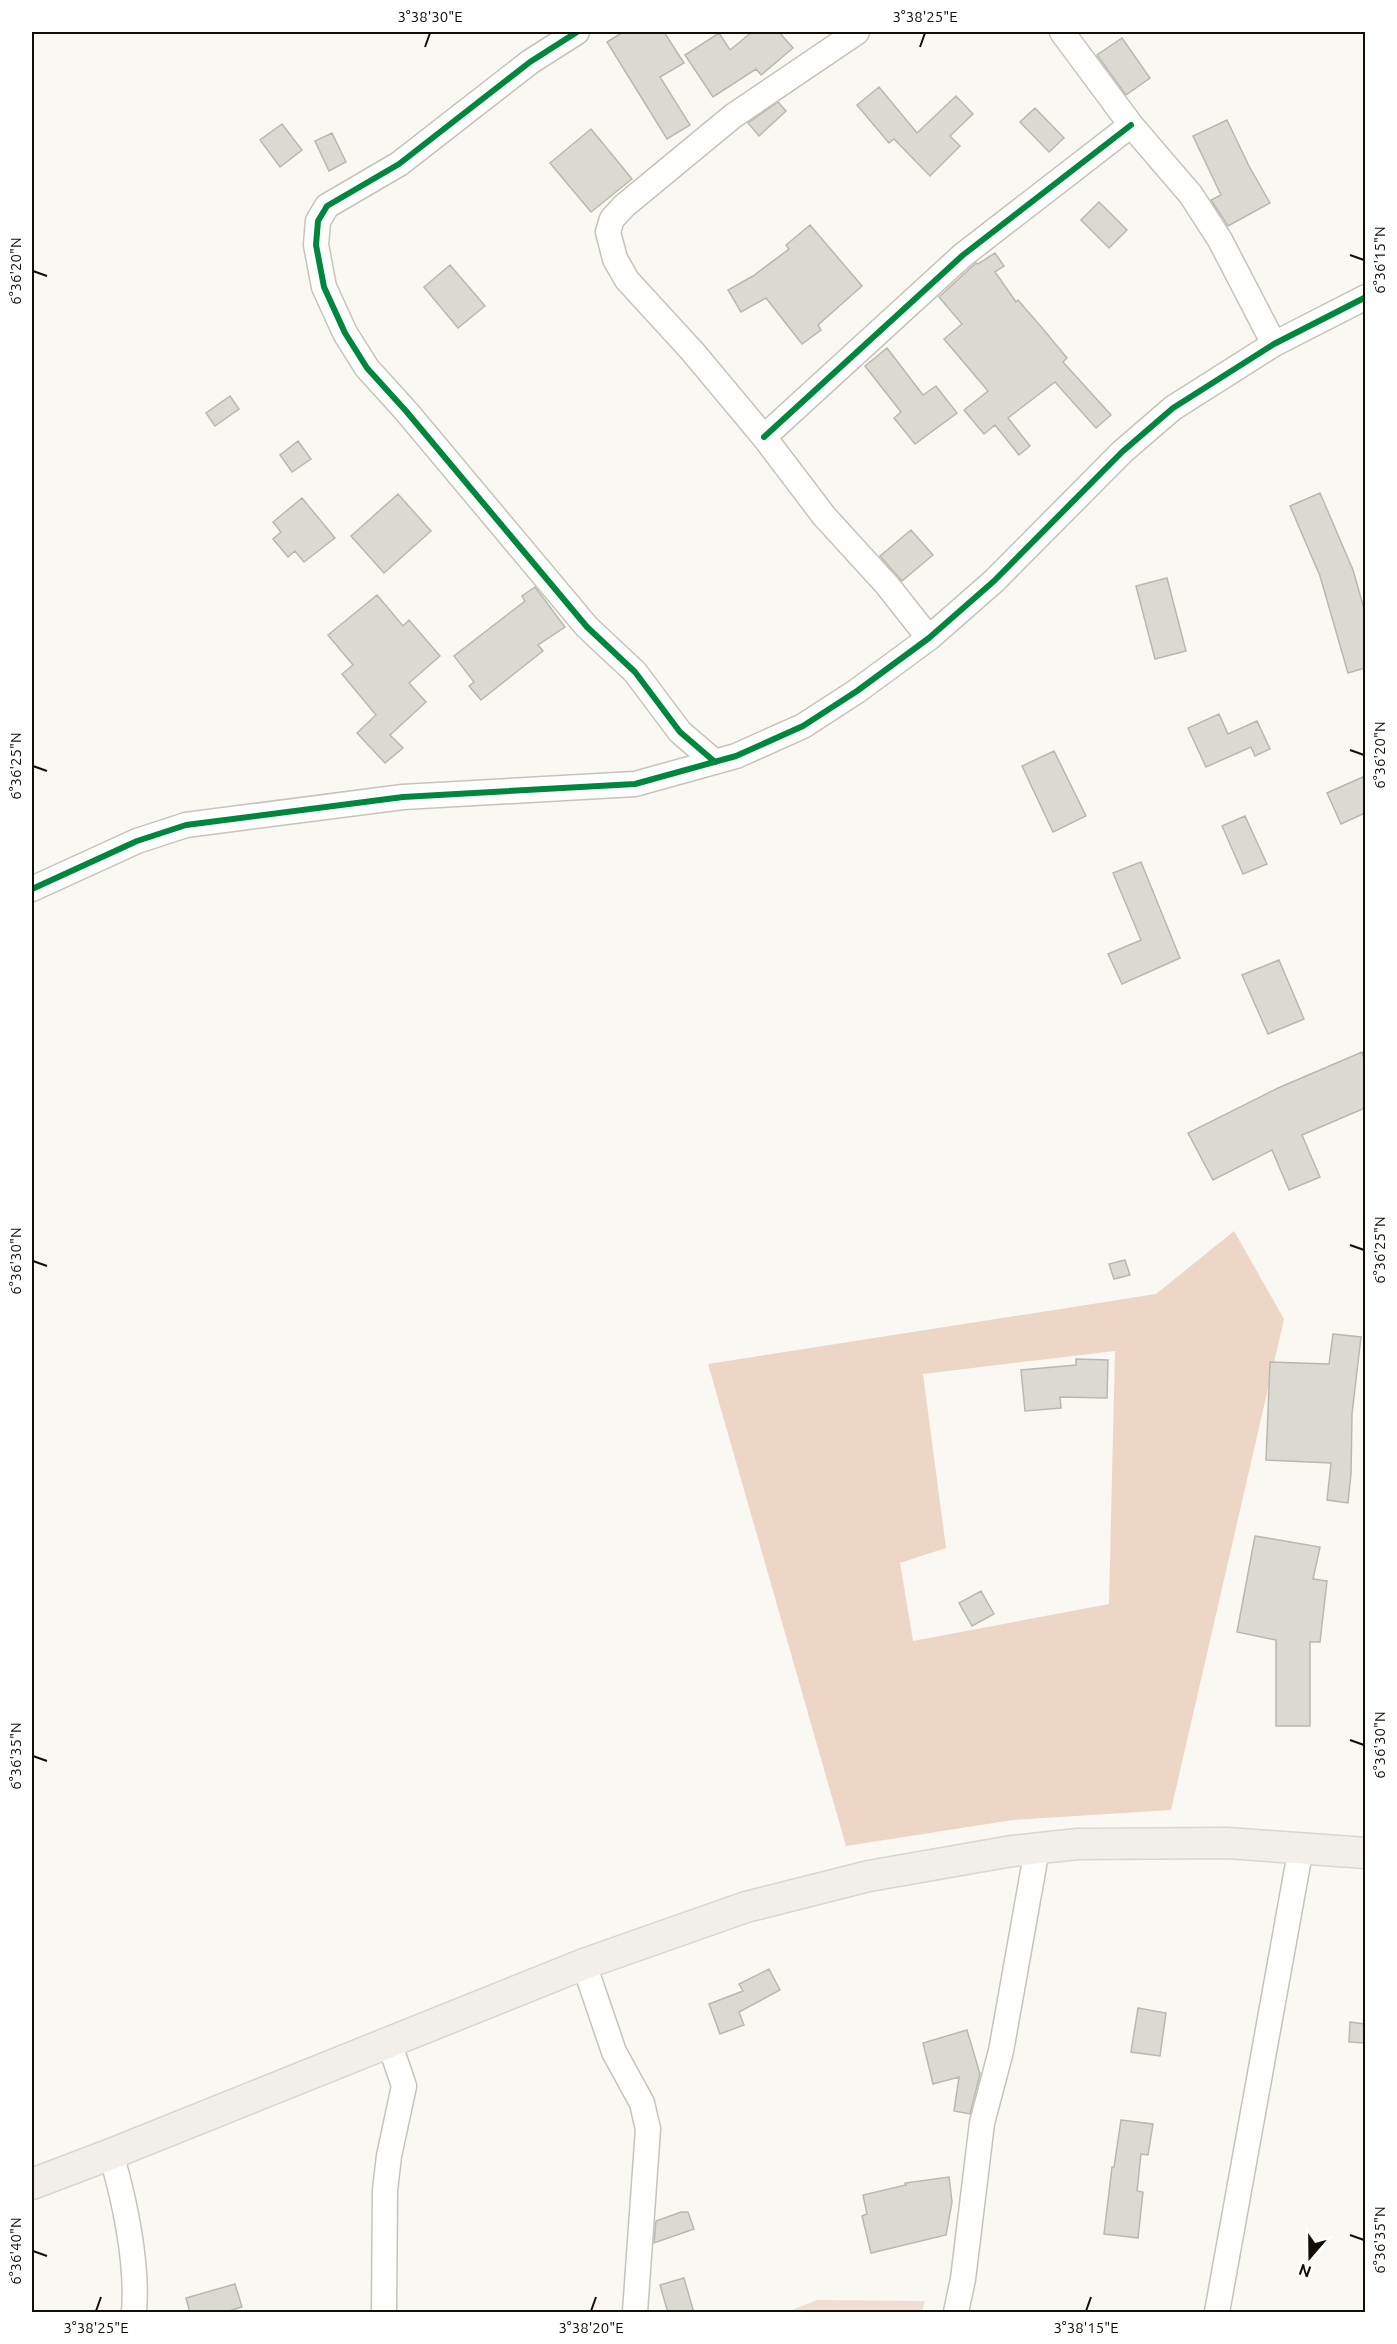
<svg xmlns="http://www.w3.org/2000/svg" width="1397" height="2344" font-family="Ubuntu,sans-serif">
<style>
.green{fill:#eeded4}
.forest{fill:#eed6c7;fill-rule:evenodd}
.building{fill:#dbdad2;stroke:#b9b8b0;stroke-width:1.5}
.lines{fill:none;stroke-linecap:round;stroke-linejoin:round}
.minor-casing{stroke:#c6c3bc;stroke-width:27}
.major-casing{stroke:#d7d6d2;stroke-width:33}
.minor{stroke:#fefefd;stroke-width:24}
.major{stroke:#f2eee9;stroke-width:30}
.cycleway-casing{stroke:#fff;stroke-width:10}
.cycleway{stroke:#00873e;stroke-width:6}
.ticks{fill:none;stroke:#120e06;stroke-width:2}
.neatline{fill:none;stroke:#120e06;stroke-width:2}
.ticks-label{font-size:15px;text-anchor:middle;fill:#120e06}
</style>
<rect width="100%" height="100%" fill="#faf8f2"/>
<path class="green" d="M817,2300L925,2301L922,2312H787Z"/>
<path class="forest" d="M1234,1231L1284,1319L1171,1810L1013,1820L846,1846L708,1364L1156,1294ZM1115,1351L1109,1604L913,1641L900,1563L946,1548L923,1374Z"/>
<path class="building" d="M623,32H664L684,63L660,77L690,125L667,139L607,42Z
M752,32H779L793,48L761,75L756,69L713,97L685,55L719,33L730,50Z
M1122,38L1150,78L1126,95L1097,55Z
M879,87L917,133L956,96L973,114L950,136L960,146L930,176L894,139L889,143L857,105Z
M778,102L786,111L759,136L748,123Z
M1035,108L1064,138L1049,152L1020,122Z
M1227,120L1249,166L1270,203L1228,226L1211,200L1221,195L1193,136Z
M282,124L302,150L280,167L260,140Z
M591,129L632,179L591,212L550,163Z
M332,133L346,162L329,171L315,141Z
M1099,202L1127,230L1109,248L1081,220Z
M810,225L862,286L818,325L821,330L802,344L766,298L741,312L728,290L753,276L789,249L786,245Z
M995,253L1004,266L995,272L1016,302L1018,300L1043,329L1067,358L1063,362L1111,415L1096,428L1055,382L1008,418L1030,446L1019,455L995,425L984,434L964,410L988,391L944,339L962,324L939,297L976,263L978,264Z
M450,265L485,306L458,328L424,287Z
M887,348L923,395L936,386L957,413L915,444L894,418L901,412L865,366Z
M230,396L239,409L215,426L206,413Z
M298,441L311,459L292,472L280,455Z
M1320,493L1353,570L1365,612V668L1348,673L1320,576L1290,506Z
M398,494L431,531L384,573L351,536Z
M302,498L335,538L304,562L295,551L288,557L273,539L281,532L273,522Z
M911,530L933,555L902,581L880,556Z
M1167,578L1186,651L1155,659L1136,586Z
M535,587L565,627L538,645L543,651L481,700L469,686L474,682L454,656L525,601L522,596Z
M377,595L403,626L409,620L440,656L409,683L426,702L390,735L403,748L385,763L357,733L376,715L342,674L353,665L328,635Z
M1219,714L1228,734L1257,721L1270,749L1255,756L1251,747L1206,767L1188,728Z
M1054,751L1086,816L1053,832L1022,766Z
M1365,776V813L1341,824L1327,793Z
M1245,816L1267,864L1243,874L1222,826Z
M1141,862L1180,958L1122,984L1108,954L1141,940L1113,873Z
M1279,960L1304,1019L1268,1034L1242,975Z
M1362,1052L1365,1062V1108L1302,1135L1320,1177L1289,1190L1272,1150L1213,1180L1188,1133L1278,1088Z
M1125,1260L1130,1275L1114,1279L1109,1264Z
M1333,1334L1361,1337L1352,1414L1351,1474L1348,1503L1327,1500L1331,1463L1266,1460L1270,1362L1329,1364Z
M1076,1359L1108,1360L1107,1398L1060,1397L1061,1408L1025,1411L1021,1370L1076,1365Z
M1255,1536L1320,1547L1313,1579L1327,1581L1320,1642H1310V1726H1276V1640L1237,1632Z
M981,1591L994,1614L972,1626L959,1603Z
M769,1969L780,1990L739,2012L744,2025L720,2034L709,2004L743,1991L739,1984Z
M1138,2008L1166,2013L1160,2056L1131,2052Z
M1350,2022L1365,2024V2043L1349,2042Z
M967,2030L980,2074L970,2114L954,2111L959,2077L933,2084L923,2043Z
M1121,2120L1153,2124L1148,2155L1141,2154L1137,2191L1143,2192L1138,2238L1104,2234L1112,2167H1114Z
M949,2177L952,2202L946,2235L871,2253L862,2216L867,2214L863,2195L906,2185L905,2183Z
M681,2212H688L694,2229L654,2243L656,2221Z
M684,2278L694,2313H668L660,2285Z
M235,2284L242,2307L223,2313H190L186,2298Z"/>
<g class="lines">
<defs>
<path id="minor" d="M577,32L530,62L399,164L327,206L318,221L316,245L324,287L345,333L367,368L406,411L587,627L635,672L680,732L715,762
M857,32L733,116L624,206L612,219L608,232L615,259L627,280L693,352L764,437L824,516L887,585L929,638
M1062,32L1131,125L1191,195L1220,240L1274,344
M764,437L963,255L1131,125
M32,889L137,841L186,825L403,797L635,784L736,756L803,726L857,691L929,638L994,581L1122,452L1173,408L1274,344L1366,297
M584,1964L614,2052L642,2103L648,2129L635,2312
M111,2154C125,2201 138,2264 134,2312
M384,2312L385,2190L389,2156L404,2086L389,2042
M956,2312L963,2279L982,2123L1001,2051L1037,1849
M1217,2312L1301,1847"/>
<path id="major" d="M32,2184L111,2154L584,1964L746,1907L869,1876L1012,1851L1078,1844L1227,1843L1366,1853"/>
</defs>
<use href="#minor" class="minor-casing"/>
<use href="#major" class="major-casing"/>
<use href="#minor" class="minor"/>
<use href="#major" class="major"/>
<defs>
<path id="cycleway" d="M577,32L530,62L399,164L327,206L318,221L316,245L324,287L345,333L367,368L406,411L587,627L635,672L680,732L715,762
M764,437L963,255L1131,125
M32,889L137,841L186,825L403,797L635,784L736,756L803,726L857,691L929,638L994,581L1122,452L1173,408L1274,344L1366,297"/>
</defs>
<use href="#cycleway" class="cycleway-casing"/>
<use href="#cycleway" class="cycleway"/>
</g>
<path class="ticks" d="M425,47L430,33M920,47L925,33M1350,255L1364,260M33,271L47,276M1350,750L1364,755M33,766L47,771M1350,1245L1364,1250M33,1261L47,1266M1350,1740L1364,1745M33,1756L47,1761M1350,2235L1364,2240M33,2251L47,2256M96,2311L101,2297M591,2311L596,2297M1086,2311L1091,2297"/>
<rect width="1397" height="2344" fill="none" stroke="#ffffff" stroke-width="66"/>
<g transform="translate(1310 2257) rotate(200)" stroke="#ffffff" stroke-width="4.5" paint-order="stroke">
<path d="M0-4.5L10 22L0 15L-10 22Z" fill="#120e06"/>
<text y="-9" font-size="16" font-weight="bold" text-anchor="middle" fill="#120e06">N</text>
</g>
<rect x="33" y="33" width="1331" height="2278" class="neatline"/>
<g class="ticks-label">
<text x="430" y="22">3°38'30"E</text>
<text x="925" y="22">3°38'25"E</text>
<text transform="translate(1380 260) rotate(-90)" y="5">6°36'15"N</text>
<text transform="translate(16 271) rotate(-90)" y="5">6°36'20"N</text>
<text transform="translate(1380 755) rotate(-90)" y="5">6°36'20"N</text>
<text transform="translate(16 766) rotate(-90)" y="5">6°36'25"N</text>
<text transform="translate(1380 1250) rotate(-90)" y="5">6°36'25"N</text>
<text transform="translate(16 1261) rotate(-90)" y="5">6°36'30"N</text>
<text transform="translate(1380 1745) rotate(-90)" y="5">6°36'30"N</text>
<text transform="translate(16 1756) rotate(-90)" y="5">6°36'35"N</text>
<text transform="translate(1380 2240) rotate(-90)" y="5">6°36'35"N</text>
<text transform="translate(16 2251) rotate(-90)" y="5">6°36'40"N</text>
<text x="96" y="2333">3°38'25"E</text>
<text x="591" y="2333">3°38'20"E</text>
<text x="1086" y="2333">3°38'15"E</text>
</g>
</svg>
